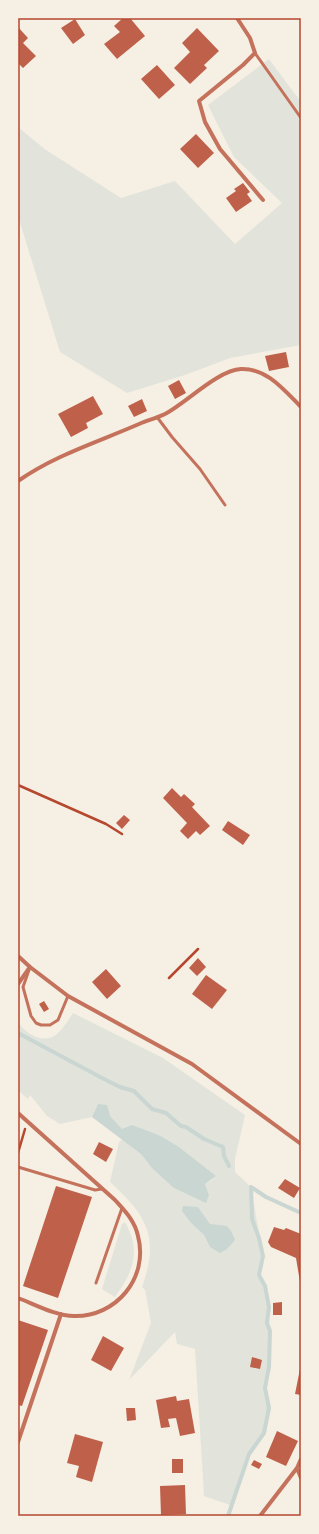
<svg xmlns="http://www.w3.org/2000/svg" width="319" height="1534" font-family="'Public Sans',sans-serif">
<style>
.green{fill:#e2e4dc;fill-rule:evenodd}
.water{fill:#c9d6d2}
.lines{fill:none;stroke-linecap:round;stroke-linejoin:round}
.stream{stroke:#c9d6d2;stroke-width:4}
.building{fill:#bf614a}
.path{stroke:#b5482f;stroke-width:2.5}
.service{stroke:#c5725c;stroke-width:3}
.minor{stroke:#c5725c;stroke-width:4}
.neatline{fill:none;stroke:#b5482f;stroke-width:1.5}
</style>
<rect width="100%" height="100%" fill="#f6efe4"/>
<path class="green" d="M269,59L301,102V345L230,358L185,375L127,393L60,352L18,216V127L46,150L121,198L175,181L235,244L282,203L234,157L208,105Z
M73,1013L163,1058L245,1115L235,1159V1172L251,1187L263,1256L259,1275L265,1286L269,1307L267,1323L270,1331L269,1367L265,1388L269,1408L264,1433L249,1454L230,1505L204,1496L195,1349L177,1344L175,1332L129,1380L151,1323L145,1290L142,1287C160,1237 147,1216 110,1182L119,1142L123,1139L141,1154L152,1168L209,1195L205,1184L212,1180L216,1176L179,1147L161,1136L122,1129L98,1104L92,1117L60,1124L47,1116L30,1095L28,1099L19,1091L18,1022C26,1034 44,1045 57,1034C63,1029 68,1020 73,1013ZM198,1207L210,1224V1247L204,1235L191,1223L183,1211Z
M125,1222C128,1228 132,1236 133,1242C137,1264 127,1280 115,1297L102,1289L122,1224Z"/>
<path class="water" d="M98,1104L107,1105L110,1116L122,1129L132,1125L161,1136L179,1147L216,1176L205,1184L209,1195L206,1203L174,1188L152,1168L141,1154L92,1117Z
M183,1206L198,1207L210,1224L227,1226L231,1231L235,1240L227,1249L220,1253L210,1247L204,1235L191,1223L182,1211Z"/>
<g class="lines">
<path class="stream" d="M18,1033L102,1078L120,1087L134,1091L152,1109L166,1113L181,1126L186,1127L204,1139L223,1147L224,1156L229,1166
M251,1187L266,1197L301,1213
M228,1516L249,1454L264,1433L269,1408L265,1388L269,1367L270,1331L267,1323L269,1307L265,1286L259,1275L263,1256L259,1238L252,1219L251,1187"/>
</g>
<path class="building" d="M123,18H130L145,36L117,59L104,44L120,32L114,26Z
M75,19L85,35L73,44L61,28Z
M18,27L28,38L23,43L36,56L23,68L18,63Z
M197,28L219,51L204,65L207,68L190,84L174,68L190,52L182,43Z
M157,65L175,85L159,99L141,79Z
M196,134L214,153L198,168L180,149Z
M243,183L250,192L247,194L252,201L236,212L226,198L236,191L234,189Z
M286,352L289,367L269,371L265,356Z
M179,380L186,393L175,399L168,386Z
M93,396L103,414L86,423L88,428L71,437L58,414Z
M142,399L147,411L134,417L128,406Z
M172,788L181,797L184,794L195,804L192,807L210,826L200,835L196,831L188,839L180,831L187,823L163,798Z
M124,815L130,820L122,829L116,823Z
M228,821L250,835L243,845L222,830Z
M198,958L206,967L197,976L189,968Z
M106,969L121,986L107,999L92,982Z
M206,975L227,990L212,1009L192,994Z
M44,1001L49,1009L44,1012L39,1004Z
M99,1142L113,1149L106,1162L93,1154Z
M285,1179L300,1188L294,1198L278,1188Z
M56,1186L92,1197L58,1298L23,1286Z
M274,1227L284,1230L286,1228L301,1234V1282H300L296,1258L271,1247L268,1242Z
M282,1302V1315H273V1303Z
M18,1320L48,1330L22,1406L18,1405Z
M103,1336L124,1348L111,1371L91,1360Z
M252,1357L262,1360L260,1369L250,1367Z
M300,1369H301V1395L295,1394Z
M176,1396L177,1401L189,1399L195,1433L180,1436L176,1418L168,1419L170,1427L161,1428L156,1400Z
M126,1408H135L136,1420L127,1421Z
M277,1431L298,1441L286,1466L266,1457Z
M75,1434L103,1442L92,1482L76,1477L79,1466L67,1463Z
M172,1459H183V1473H172Z
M254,1460L262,1464L259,1469L251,1465Z
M185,1485L186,1514L161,1515L160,1486Z"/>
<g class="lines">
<path class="path" d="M18,785L106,824L122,834
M169,978L198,949
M18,1153L25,1129"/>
<path class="service" d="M255,53L301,118
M157,417L172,437L200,469L225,505
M29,970L23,987L31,1016L36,1023L41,1025H50L58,1020L68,996
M18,1167L95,1190L102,1189
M96,1283L122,1208"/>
<path class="minor" d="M237,18L250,38L255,53L243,65L199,101L205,122L220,149L263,200
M18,481C55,455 98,442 139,424C148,420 157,418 165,414C186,403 218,370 241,369C267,368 284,390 301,407
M18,956L30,967L68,996L192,1064L301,1144
M18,984L30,967
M18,1113L115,1200C125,1211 135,1221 138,1236C149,1278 116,1317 74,1316C56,1316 34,1304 18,1298
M18,1442L61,1314
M297,1468L301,1478
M260,1516L297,1468L301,1459"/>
</g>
<rect width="319" height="1534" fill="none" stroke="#f6efe4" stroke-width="38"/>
<rect x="19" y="19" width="281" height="1496" class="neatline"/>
</svg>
